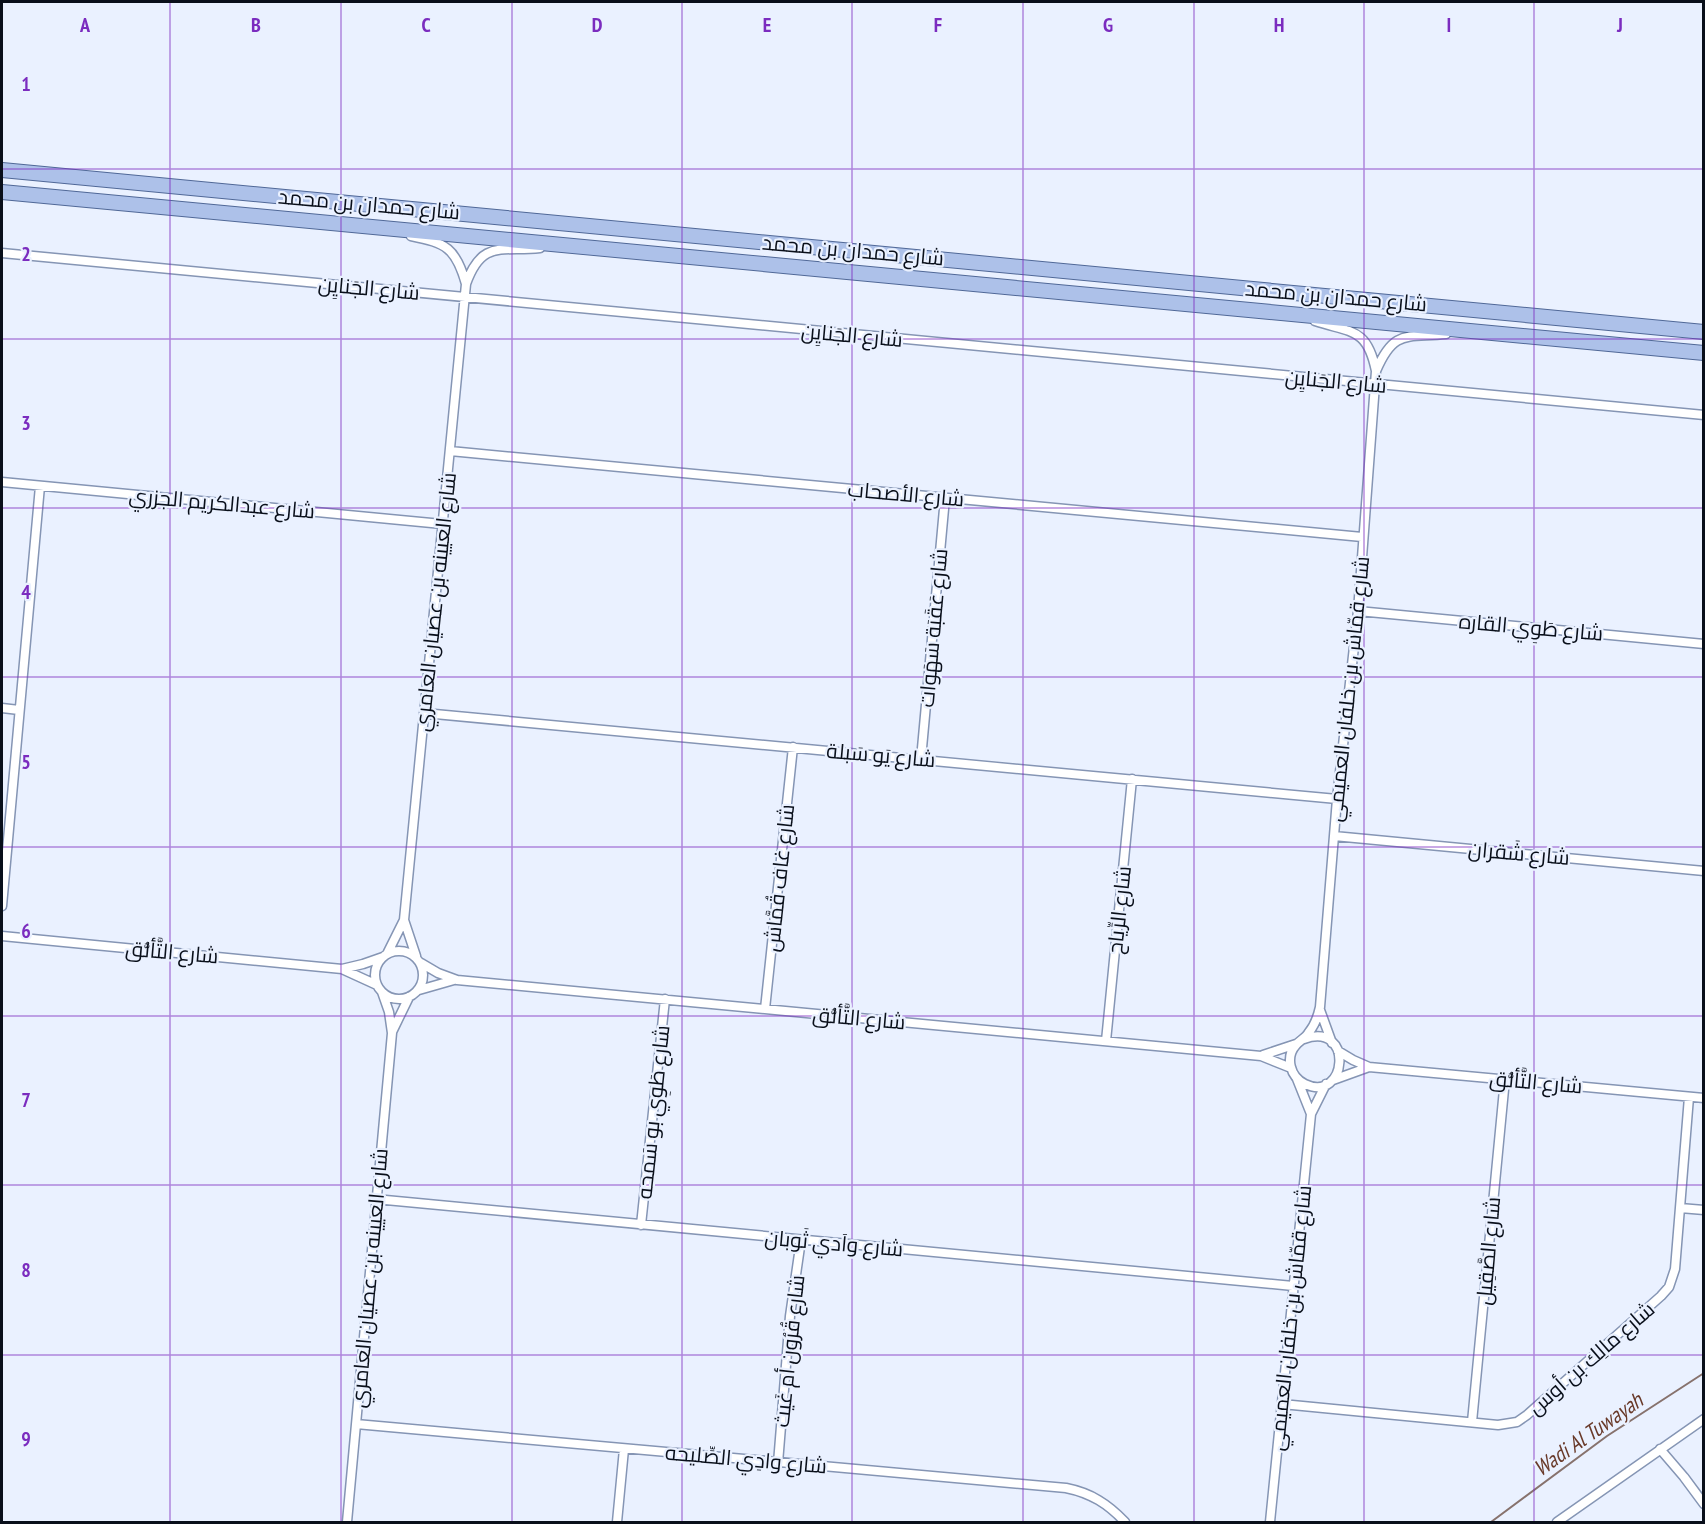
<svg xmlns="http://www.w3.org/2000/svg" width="1705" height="1524" font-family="'PT Sans Narrow',Cairo,sans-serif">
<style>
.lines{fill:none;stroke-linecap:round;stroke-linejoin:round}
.stream{stroke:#87726d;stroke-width:2}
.street-casing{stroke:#8595b4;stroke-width:11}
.primary-casing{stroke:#506897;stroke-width:16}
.street{stroke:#fff;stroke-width:8}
.primary{stroke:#adc1e9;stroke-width:14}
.grid{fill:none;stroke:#7b2cbf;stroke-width:1.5;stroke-opacity:0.55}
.labels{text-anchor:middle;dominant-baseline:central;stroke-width:4.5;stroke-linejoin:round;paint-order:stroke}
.street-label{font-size:21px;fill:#090f1a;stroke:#eaf1ff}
.water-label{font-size:22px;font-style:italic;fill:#693a2a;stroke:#eaf1ff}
.grid-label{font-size:20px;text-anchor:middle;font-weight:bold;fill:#7b2cbf;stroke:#eaf1ff;stroke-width:4.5;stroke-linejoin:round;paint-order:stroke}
</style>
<rect width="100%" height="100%" fill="#eaf1ff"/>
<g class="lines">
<path class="stream" d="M1491,1522L1607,1436L1704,1373"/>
<defs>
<path id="street" d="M411,236C446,243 456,248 466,284
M2,253L1704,415
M1315,321C1351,333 1367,327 1376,371
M450,451L1362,537
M2,482L442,524
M1358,611L1704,644
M2,708L19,710
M424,713L1337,799
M921,759L945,498
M1334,836L1704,871
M2,906L40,486
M404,920L416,956
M2,936L342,969L363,964L383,957
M375 975a24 24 0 1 1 48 0a24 24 0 1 1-48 0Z
M388,952L404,920L466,284C482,239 502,252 540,248
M421,963L438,973L457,980L1261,1056L1291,1068
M342,969L377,985
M419,990L454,980
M765,1009L793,747
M1320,1010L1332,1043
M392,1032L409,997
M1304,1039C1355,1021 1347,1104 1305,1084C1290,1077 1285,1057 1296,1045C1300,1040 1306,1038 1309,1032C1315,1025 1318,1016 1320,1007L1337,799L1358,611L1376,371C1394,329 1406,338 1446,334
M1106,1041L1132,779
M1338,1051L1353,1060L1369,1067L1704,1098
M1263,1055L1296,1044
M1297,1079L1311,1114
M1333,1080L1369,1067
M375,1199L1293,1286
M1680,1208L1704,1210
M641,1225L665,999
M1282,1404L1498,1425L1517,1422L1527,1415L1661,1296L1669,1287L1675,1269L1689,1097
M1472,1422L1505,1079
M356,1424L1066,1488C1091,1493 1108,1504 1125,1522
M1660,1449L1684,1477L1704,1504
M778,1463L790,1316L801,1240
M347,1522L392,1033L389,1012L382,992
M617,1522L624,1449
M1270,1522L1311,1114L1326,1084
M1557,1522L1704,1419"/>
<path id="primary" d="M2,170L1704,332
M2,192L1704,353"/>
</defs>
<use href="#street" class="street-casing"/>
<use href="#primary" class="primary-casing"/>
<use href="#street" class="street"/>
<use href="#primary" class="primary"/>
</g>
<path class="grid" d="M170,2V1522M341,2V1522M512,2V1522M682,2V1522M852,2V1522M1023,2V1522M1194,2V1522M1364,2V1522M1534,2V1522M2,169H1704M2,339H1704M2,508H1704M2,677H1704M2,847H1704M2,1016H1704M2,1185H1704M2,1355H1704"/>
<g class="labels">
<g class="street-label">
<text transform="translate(369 204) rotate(5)">شارع حمدان بن محمد</text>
<text transform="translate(853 250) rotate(5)">شارع حمدان بن محمد</text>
<text transform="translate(369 288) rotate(5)">شارع الجَنايِن</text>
<text transform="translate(1336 296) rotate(5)">شارع حمدان بن محمد</text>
<text transform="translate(852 335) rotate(5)">شارع الجَنايِن</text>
<text transform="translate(1336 381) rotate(5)">شارع الجَنايِن</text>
<text transform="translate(906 494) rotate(5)">شارع الأصحاب</text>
<text transform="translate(222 503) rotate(5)">شارع عبدالكريم الجزري</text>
<text transform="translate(435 602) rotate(-84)">شارع العيينه بن عصيان العامري</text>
<text transform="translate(1531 627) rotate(5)">شارع طَوِي القاره</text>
<text transform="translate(933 628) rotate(-85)">شارع عَقَبَة سَهَوات</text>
<text transform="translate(1348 689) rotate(-84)">شارع قمّاش بن خلفان العميمي</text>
<text transform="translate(881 755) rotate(5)">شارع يَو سَبلة</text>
<text transform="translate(1519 853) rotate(5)">شارع شَقران</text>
<text transform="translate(779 878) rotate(-84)">شارع غاف قُمَّاش</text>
<text transform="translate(1119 910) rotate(-84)">شارع الرِّياح</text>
<text transform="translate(172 952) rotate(5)">شارع التَّألُّق</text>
<text transform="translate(859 1018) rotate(5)">شارع التَّألُّق</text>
<text transform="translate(1536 1082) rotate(5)">شارع التَّألُّق</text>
<text transform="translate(653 1112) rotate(-84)">شارع طَوِي بو سَمحه</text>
<text transform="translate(834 1243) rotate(5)">شارع واَدي ثَوبان</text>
<text transform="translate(1488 1251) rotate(-85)">شارع الصَّقِيل</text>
<text transform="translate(369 1278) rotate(-85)">شارع العيينه بن عصيان العامري</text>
<text transform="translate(1290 1318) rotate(-84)">شارع قمّاش بن خلفان العميمي</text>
<text transform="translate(789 1351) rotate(-84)">شارع قُرُون أم غَيث</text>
<text transform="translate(1591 1358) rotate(-41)">شارع مالِك بن أوس</text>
<text transform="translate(746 1459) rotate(5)">شارع وادِي الصِّليحه</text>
</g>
<g class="water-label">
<text transform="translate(1588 1434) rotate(-35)">Wadi Al Tuwayah</text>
</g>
</g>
<g class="grid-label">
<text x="85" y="32">A</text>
<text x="256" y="32">B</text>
<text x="426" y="32">C</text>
<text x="597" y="32">D</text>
<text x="767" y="32">E</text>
<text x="938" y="32">F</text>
<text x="1108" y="32">G</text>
<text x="1279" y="32">H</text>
<text x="1449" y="32">I</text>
<text x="1620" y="32">J</text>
<text x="26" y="91">1</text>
<text x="26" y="261">2</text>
<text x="26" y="430">3</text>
<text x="26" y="599">4</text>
<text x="26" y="769">5</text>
<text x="26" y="938">6</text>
<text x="26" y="1107">7</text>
<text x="26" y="1277">8</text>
<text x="26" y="1446">9</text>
</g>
<rect width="1705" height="1524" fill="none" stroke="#090f1a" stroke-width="6"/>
</svg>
